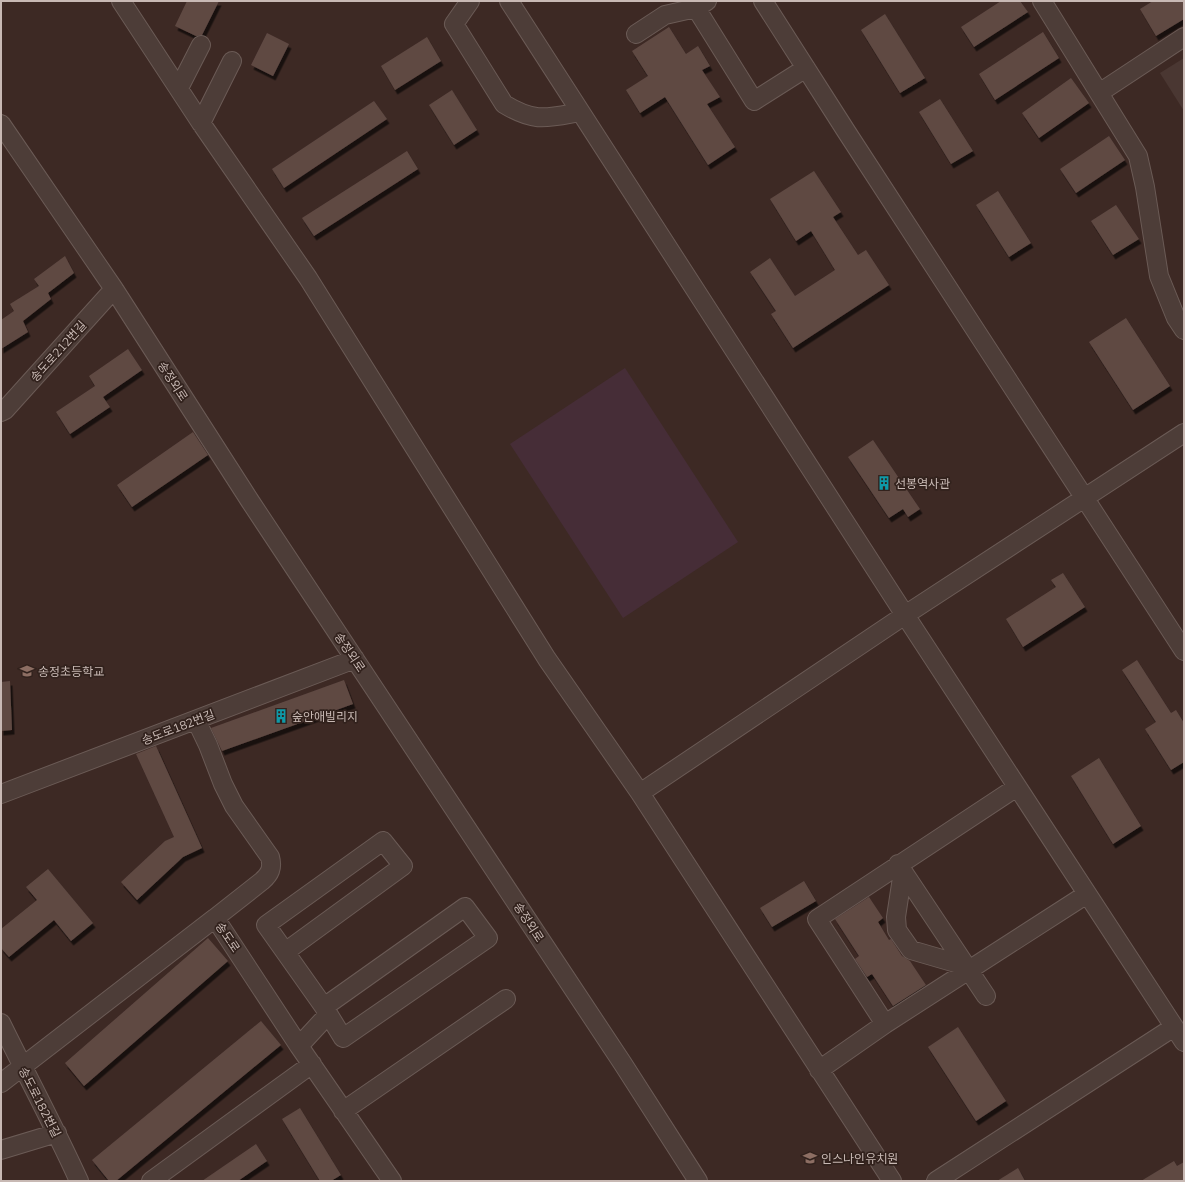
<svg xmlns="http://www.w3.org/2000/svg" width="1185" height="1182" font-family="Mulish,'Noto Sans KR',sans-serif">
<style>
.airport{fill:#4a3732}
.green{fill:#462d37}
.building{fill:#5f4943;filter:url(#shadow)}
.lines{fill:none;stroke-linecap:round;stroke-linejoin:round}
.minor-casing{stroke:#6b5b56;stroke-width:20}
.minor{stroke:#4d3d38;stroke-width:18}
.labels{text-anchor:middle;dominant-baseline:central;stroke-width:3.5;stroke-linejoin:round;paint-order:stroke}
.street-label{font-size:12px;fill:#c8b9b4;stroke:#32221d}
.poi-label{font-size:12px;fill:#c8b9b4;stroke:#32221d;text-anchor:start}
</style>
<defs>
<filter id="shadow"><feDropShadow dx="2.5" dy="4.5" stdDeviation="0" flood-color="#0009"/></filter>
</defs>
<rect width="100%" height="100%" fill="#3d2924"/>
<path class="airport" d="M1184,58V111L1160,73Z"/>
<path class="green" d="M625,368L738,542L623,618L510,444Z"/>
<path class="building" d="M187,1H219L202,35L196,36L175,26Z
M1001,1H1020L1028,12L974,47L961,27Z
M1153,1H1184V19L1156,36L1140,9Z
M885,14L925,78L900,93L861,30Z
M669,27L686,54L698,46L710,66L702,70L720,97L707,104L735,147L708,165L665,97L640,113L626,90L648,76L632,51Z
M1043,32L1059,58L995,100L979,74Z
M267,33L289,44L273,76L251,65Z
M427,37L441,61L395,90L381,66Z
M1071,78L1089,103L1039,138L1022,113Z
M452,90L477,130L454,145L429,105Z
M940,99L973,151L951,164L919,112Z
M374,101L387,119L284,188L272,169Z
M1109,136L1125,160L1076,193L1060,169Z
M407,151L418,169L314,236L302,218Z
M814,171L841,212L833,217L858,255L866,250L889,285L793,348L771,314L776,311L750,272L770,258L795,296L835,270L811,231L796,241L770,199Z
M998,191L1031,243L1009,257L976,205Z
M1116,205L1139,239L1113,255L1091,221Z
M65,256L74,273L48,293L51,299L23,321L28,332L1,349V320L14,311L10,304L39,286L34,279Z
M1126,318L1170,386L1133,410L1089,342Z
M128,349L142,370L103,397L110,407L70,434L56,412L95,386L89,376Z
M193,432L208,455L132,507L117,485Z
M873,440L920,509L908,517L903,509L889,518L848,457Z
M1063,573L1085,607L1023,647L1006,619L1056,587L1051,580Z
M1137,660L1171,713L1176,710L1184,723V762L1171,770L1145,729L1156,722L1122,670Z
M344,680L353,704L222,751L211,728Z
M10,681L12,730L1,731V682Z
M156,746L202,848L183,857L137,900L121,882L165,841L174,837L136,754Z
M1099,758L1141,826L1113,844L1071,776Z
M48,869L93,923L71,941L54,920L9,957L1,948V929L37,900L26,887Z
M804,881L816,901L772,927L760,908Z
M869,897L883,918L878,922L889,940L891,939L902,956L910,961L926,985L893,1006L872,974L867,977L855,959L859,956L835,919Z
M208,938L228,961L84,1086L65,1063Z
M261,1021L281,1045L116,1181H109L92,1160Z
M958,1027L1006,1101L976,1121L928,1047Z
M300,1108L341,1175L331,1181H320L282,1119Z
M256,1144L267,1161L238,1181H202Z
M1174,1161L1177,1166L1184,1162V1181H1141Z
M1018,1168L1025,1181H997Z"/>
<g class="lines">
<defs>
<path id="minor" d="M121,1L201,123L308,278L547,659L640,793L892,1181
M470,1L454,24L504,104C535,123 547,118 580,112
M509,1L905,615L1184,1042
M707,1L696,8L754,101L806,68
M763,1L846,131L1184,651
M1042,1L1138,156L1145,187L1159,276L1176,318L1184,330
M636,34L665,15L696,8
M179,88L201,45
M1099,93L1184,37
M201,123L232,61
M1,124L114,289L250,501L623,1064L698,1181
M1,412L5,410L114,289
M196,720L208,745L223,784L234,806L270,857C273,868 270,874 262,881L215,918
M1017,787L817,919L885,1024L1087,894
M640,793L905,615L1184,433
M1,794L355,659
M898,864L986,996
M903,871L896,917L897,930L911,950L966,966
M465,907L488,938L343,1038L324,1007Z
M285,952L403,866L383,841L266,925L324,1007
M1,1023C27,1076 55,1128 79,1181
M299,1046L324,1019H331
M819,1070L885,1024
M1,1083L215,918L299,1046L392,1181
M343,1111L506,999
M1,1150L57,1133
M151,1181L312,1064
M936,1181L1174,1027"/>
</defs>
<use href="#minor" class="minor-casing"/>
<use href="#minor" class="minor"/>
</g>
<defs>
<symbol id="building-bare" viewBox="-9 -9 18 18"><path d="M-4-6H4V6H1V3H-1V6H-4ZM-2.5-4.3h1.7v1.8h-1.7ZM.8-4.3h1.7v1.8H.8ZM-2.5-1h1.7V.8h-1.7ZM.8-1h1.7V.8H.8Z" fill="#0f9aa8" stroke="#32221d" stroke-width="2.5" paint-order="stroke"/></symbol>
<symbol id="school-bare" viewBox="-9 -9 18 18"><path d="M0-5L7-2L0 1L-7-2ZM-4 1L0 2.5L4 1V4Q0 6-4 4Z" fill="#8d6e63" stroke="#32221d" stroke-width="2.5" paint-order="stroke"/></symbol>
</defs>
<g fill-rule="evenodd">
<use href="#building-bare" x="874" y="473" width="20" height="20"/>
<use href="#school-bare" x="17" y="661" width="20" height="20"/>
<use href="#building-bare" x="271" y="706" width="20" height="20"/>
<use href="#school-bare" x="800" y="1148" width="20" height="20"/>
</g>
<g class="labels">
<g class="street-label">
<text transform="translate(58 351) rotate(-48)">송도로212번길</text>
<text transform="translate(173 381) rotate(57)">송정외로</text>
<text transform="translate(350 652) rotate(56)">송정외로</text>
<text transform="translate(178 727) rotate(-21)">송도로182번길</text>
<text transform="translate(529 922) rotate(57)">송정외로</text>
<text transform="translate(228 937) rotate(56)">송도로</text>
<text transform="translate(40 1102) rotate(63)">송도로182번길</text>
</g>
<g class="poi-label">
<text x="895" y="483">선봉역사관</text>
<text x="38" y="671">송정초등학교</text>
<text x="292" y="716">숲안애빌리지</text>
<text x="821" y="1158">인스나인유치원</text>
</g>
</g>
<rect width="1185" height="1182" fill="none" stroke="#c8b9b4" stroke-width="4"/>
</svg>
